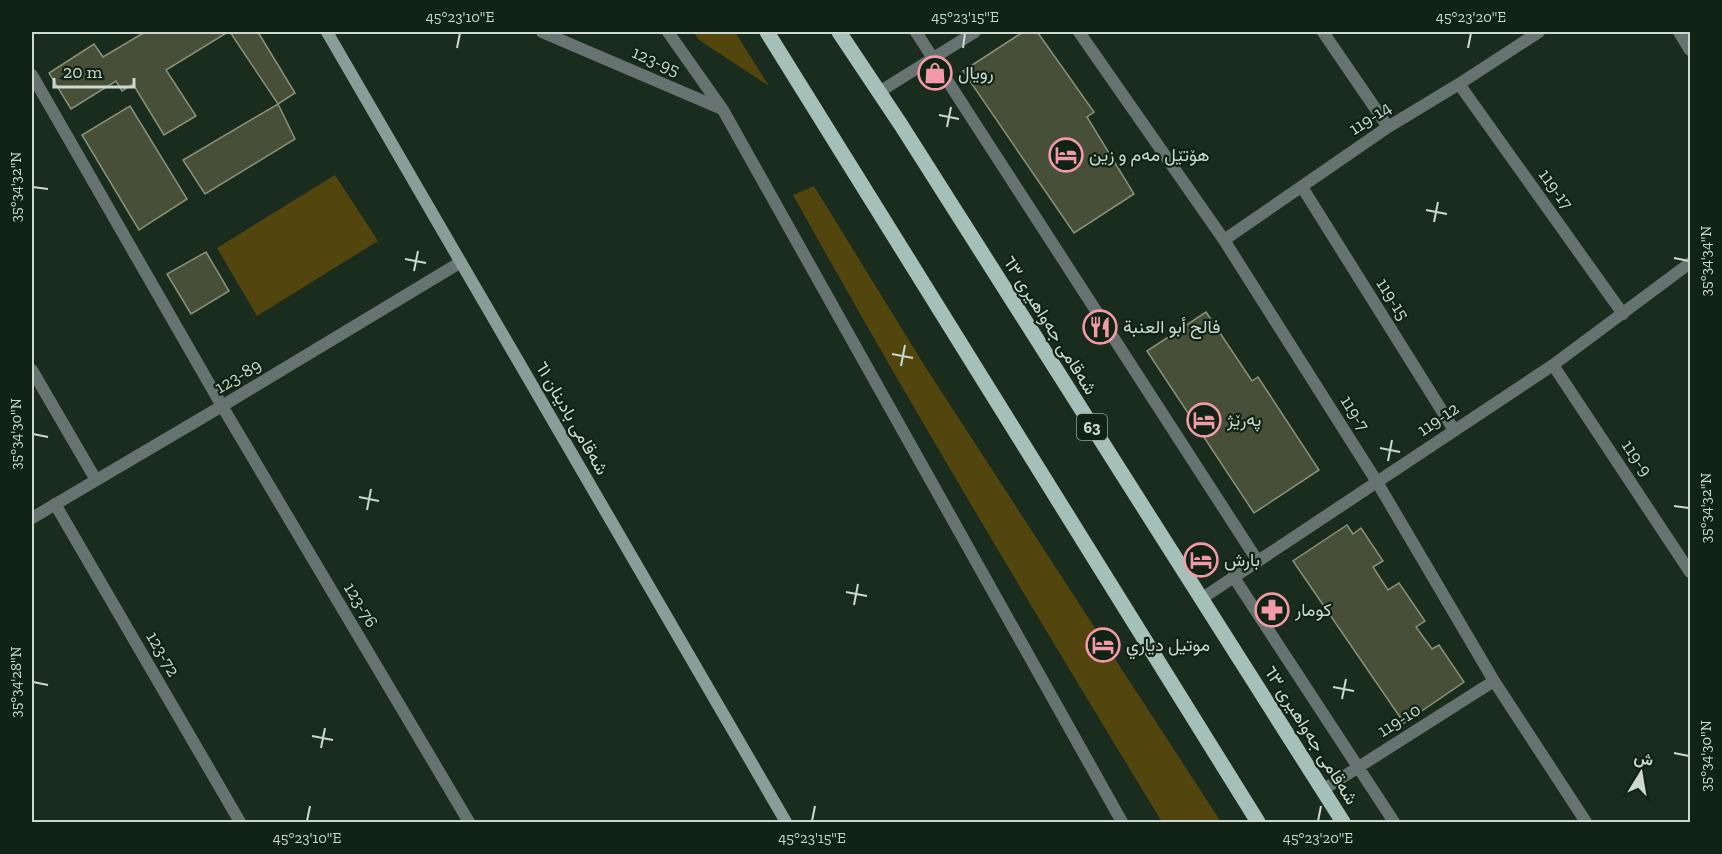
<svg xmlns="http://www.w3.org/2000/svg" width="1722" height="854" font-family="'Zilla Slab',Vazirmatn,serif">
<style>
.green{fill:#53450e}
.building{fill:#484f39;stroke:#8a927a;stroke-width:1.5}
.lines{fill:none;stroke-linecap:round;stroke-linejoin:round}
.street{stroke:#667370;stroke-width:12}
.secondary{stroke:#8a9e99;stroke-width:12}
.primary{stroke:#a5c0b9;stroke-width:15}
.ticks{fill:none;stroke:#cdd9cf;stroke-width:2}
.labels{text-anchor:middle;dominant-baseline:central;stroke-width:4.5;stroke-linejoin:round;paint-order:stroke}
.shield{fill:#102315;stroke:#94a297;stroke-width:1.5}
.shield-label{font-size:16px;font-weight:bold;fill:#cdd9cf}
.street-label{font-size:18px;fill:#cdd9cf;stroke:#102315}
.poi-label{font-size:18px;fill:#cdd9cf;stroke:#102315;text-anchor:start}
.neatline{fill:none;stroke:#cdd9cf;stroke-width:2}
.ticks-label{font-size:15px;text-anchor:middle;fill:#cdd9cf}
</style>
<rect width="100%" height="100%" fill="#1a2c1e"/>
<path class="green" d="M693,32H735L769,86L699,40Z
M335,175L378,241L257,316L217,248Z
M814,186L926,368L1221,822H1162C1036,615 911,407 793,195Z"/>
<path class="building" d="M145,32H228L166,70L196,116L164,135L133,84L122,91L116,81L71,109L49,73L94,44L103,57Z
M230,32H258L295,93L278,104Z
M1023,32L1038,33L1094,112L1087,117L1134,194L1074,233L963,71Z
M278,104L295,139L205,194L183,160Z
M130,106L187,199L139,230L82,135Z
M206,252L229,291L191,314L167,274Z
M1206,312L1252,381L1258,377L1319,470L1254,513L1147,351Z
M1347,525L1353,534L1361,528L1383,561L1373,567L1388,590L1399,583L1425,621L1416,627L1432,649L1439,645L1464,682L1404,723L1293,561Z"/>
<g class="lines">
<path class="street" d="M542,32L722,109
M668,32L723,110L1122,822
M916,32L1257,560
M1079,32L1224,240L1377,482L1494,681L1586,822
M1323,32L1388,127
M1679,32L1690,50
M32,75L222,406L469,822
M1459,84L1623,314
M879,92L975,32
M1302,187L1454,430
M1224,240L1388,127L1459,84L1539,32
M1553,365L1690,572
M32,370L96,480
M55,504L240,822
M32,518L222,406L461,262
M1233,576L1394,822
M1201,599L1553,365L1690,263
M1324,789L1494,681"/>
<path class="secondary" d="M327,32L786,822"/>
<path class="primary" d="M767,32L1258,822
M839,32L901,125L1343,822"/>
</g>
<path class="ticks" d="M457,48L460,33M963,48L965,33M1468,48L1471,33M939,115L959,119M947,127L951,107M33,187L48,189M1426,210L1447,214M1434,222L1438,202M1674,258L1689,261M405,259L426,263M414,271L418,251M892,354L913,358M901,366L905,345M33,434L48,437M1380,448L1400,452M1388,461L1392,440M359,497L379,501M1674,506L1689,508M367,510L371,489M846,592L867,596M854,605L858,584M33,682L48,685M1333,687L1354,691M1342,699L1346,679M312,736L333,740M321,748L325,728M1674,753L1689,756M307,821L310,806M812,821L815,806M1318,821L1321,806"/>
<defs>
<symbol id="shop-ring" viewBox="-11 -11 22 22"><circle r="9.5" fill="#102315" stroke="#f39aa8" stroke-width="1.5"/><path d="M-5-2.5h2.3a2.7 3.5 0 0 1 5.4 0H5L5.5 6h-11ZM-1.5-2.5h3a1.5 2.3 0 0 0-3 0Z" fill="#f39aa8"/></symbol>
<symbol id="hotel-ring" viewBox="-11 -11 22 22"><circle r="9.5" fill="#102315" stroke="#f39aa8" stroke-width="1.5"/><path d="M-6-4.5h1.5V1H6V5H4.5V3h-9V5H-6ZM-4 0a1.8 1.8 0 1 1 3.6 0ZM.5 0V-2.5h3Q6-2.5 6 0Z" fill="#f39aa8"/></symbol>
<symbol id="restaurant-ring" viewBox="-11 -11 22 22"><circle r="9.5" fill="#102315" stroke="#f39aa8" stroke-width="1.5"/><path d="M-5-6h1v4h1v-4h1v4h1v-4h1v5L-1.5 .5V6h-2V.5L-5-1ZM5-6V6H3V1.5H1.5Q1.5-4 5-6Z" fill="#f39aa8"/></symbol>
<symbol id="pharmacy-ring" viewBox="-11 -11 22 22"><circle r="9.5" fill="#102315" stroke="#f39aa8" stroke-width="1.5"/><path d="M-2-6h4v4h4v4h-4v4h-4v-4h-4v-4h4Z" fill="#f39aa8"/></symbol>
</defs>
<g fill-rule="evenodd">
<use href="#shop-ring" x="916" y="54" width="38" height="38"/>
<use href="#hotel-ring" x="1047" y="136" width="38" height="38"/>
<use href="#restaurant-ring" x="1081" y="308" width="38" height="38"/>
<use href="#hotel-ring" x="1185" y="401" width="38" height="38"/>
<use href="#hotel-ring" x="1182" y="541" width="38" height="38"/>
<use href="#pharmacy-ring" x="1253" y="591" width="38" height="38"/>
<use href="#hotel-ring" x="1084" y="626" width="38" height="38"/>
</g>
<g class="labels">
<rect class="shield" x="1077" y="414" width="30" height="26" rx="4.5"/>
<g class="shield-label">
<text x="1092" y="427">63</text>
</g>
<g class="street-label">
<text transform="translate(656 61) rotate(23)">123-95</text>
<text transform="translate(1370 118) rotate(-33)">119-14</text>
<text transform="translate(1556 189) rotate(54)">119-17</text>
<text transform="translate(1393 299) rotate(58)">119-15</text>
<text transform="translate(1050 325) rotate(58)">شەقامی جەواهیری ٦٣</text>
<text transform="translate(238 376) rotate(-31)">123-89</text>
<text transform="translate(1355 413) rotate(58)">119-7</text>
<text transform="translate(572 418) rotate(60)">شەقامی بادینان ٦١</text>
<text transform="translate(1438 419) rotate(-34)">119-12</text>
<text transform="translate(1637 458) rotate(56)">119-9</text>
<text transform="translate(361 605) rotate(59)">123-76</text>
<text transform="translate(163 654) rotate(60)">123-72</text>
<text transform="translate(1399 720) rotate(-32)">119-10</text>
<text transform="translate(1311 735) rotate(58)">شەقامی جەواهیری ٦٣</text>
</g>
<g class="poi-label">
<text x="958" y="73">رویال</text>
<text x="1089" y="155">هۆتێل مەم و زین</text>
<text x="1123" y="327">فالح أبو العنبة</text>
<text x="1227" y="420">پەرێژ</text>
<text x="1224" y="560">بارش</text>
<text x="1295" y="610">کومار</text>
<text x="1126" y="645">موتيل دياري</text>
</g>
</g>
<rect width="1722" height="854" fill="none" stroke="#102315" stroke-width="66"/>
<g transform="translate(1641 773) rotate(11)" stroke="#102315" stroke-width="4.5" paint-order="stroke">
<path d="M0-4.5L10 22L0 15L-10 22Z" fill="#cdd9cf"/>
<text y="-9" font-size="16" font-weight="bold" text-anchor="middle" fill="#cdd9cf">ش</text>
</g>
<path d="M54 78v9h80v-9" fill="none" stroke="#cdd9cf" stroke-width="3"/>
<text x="63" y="78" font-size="18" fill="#cdd9cf" stroke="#102315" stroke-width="4.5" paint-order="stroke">20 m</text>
<rect x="33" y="33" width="1656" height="788" class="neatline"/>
<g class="ticks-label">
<text x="460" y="22">45°23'10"E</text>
<text x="965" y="22">45°23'15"E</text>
<text x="1471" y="22">45°23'20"E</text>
<text transform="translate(16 187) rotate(-90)" y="5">35°34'32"N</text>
<text transform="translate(1706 261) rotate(-90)" y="5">35°34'34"N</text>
<text transform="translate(16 434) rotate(-90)" y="5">35°34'30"N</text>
<text transform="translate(1706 508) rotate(-90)" y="5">35°34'32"N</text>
<text transform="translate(16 682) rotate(-90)" y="5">35°34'28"N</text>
<text transform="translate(1706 756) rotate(-90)" y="5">35°34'30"N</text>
<text x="307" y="843">45°23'10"E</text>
<text x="812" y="843">45°23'15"E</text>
<text x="1318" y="843">45°23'20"E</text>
</g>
</svg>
